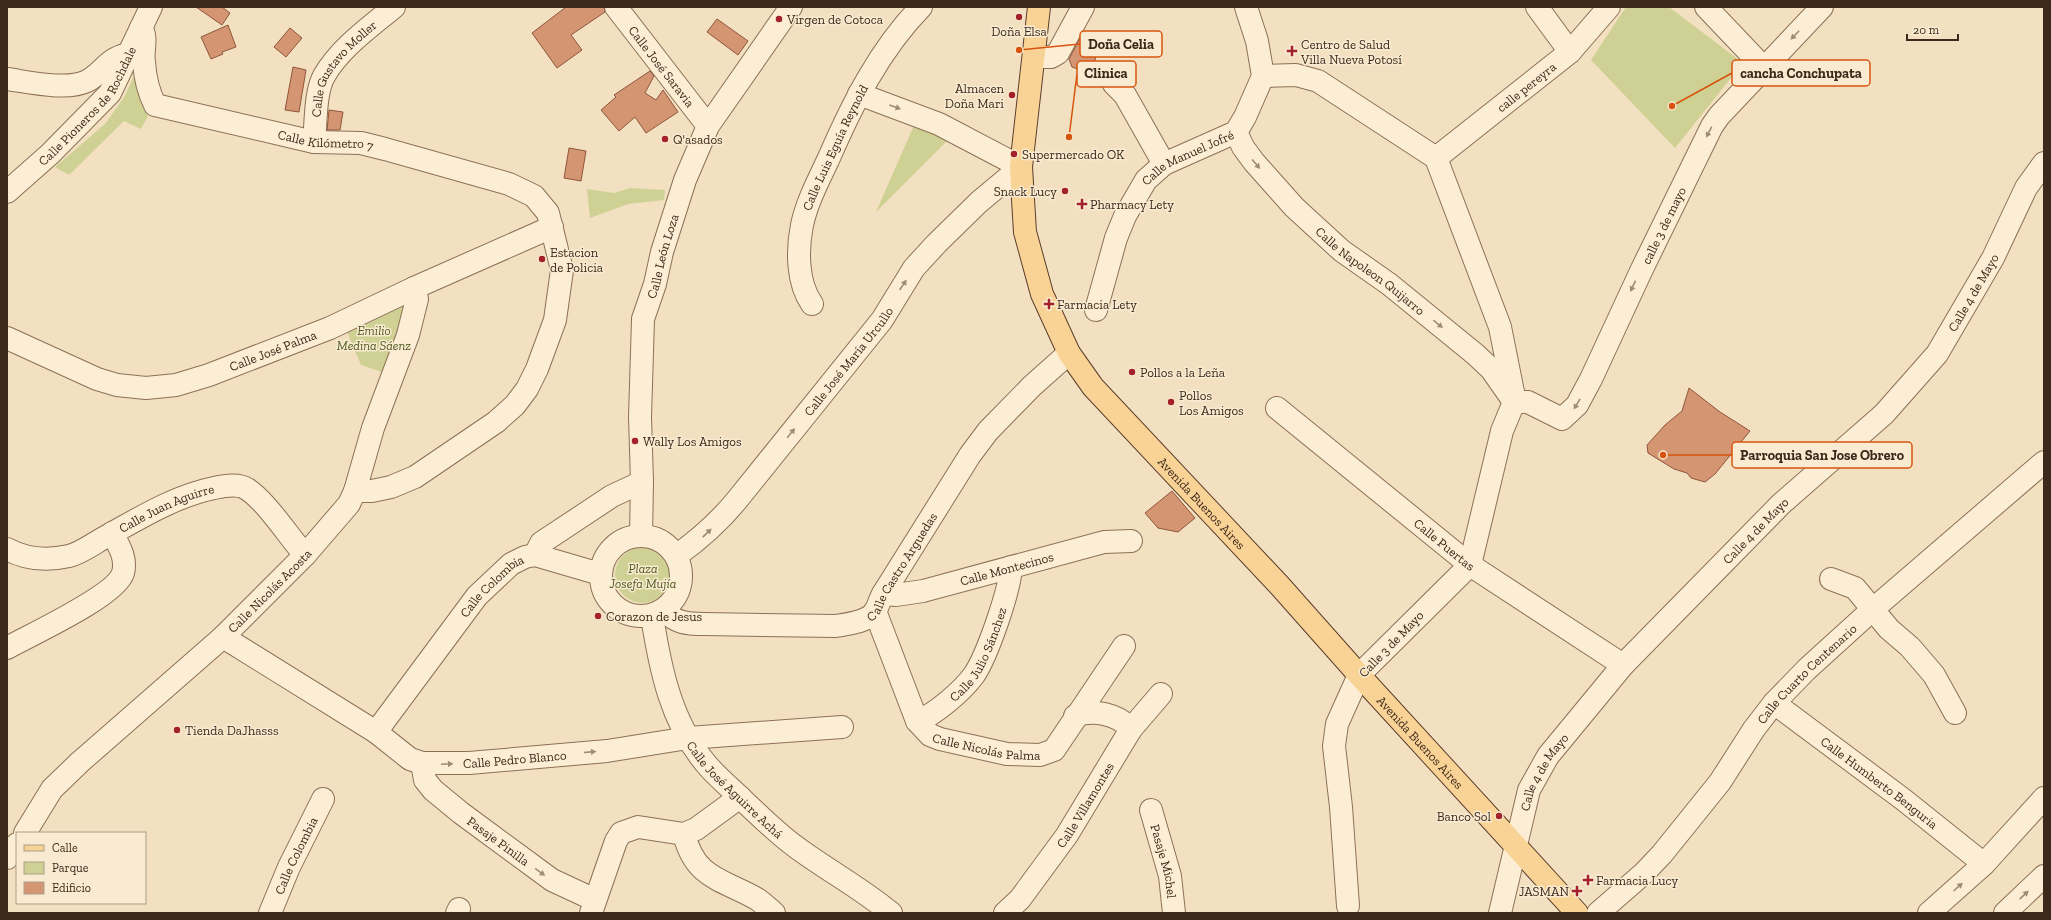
<svg xmlns="http://www.w3.org/2000/svg" width="2051" height="920" font-family="'Zilla Slab',serif">
<style>
.green{fill:#ced193}
.building{fill:#d49573;stroke:#8f563a}
.lines{fill:none;stroke-linecap:round;stroke-linejoin:round}
.minor-casing{stroke:#8d7056;stroke-width:24}
.major-casing{stroke:#5b3e2b;stroke-width:24}
.minor{stroke:#fceed5;stroke-width:22}
.major{stroke:#f9d395;stroke-width:22}
.oneway{fill:#9c8c78}
.poi-dot{fill:#a2212a;stroke:#f9ebd1;stroke-width:1.5}
.labels{text-anchor:middle;dominant-baseline:central;stroke-width:3;stroke-linejoin:round;paint-order:stroke}
.poi-label{font-size:13px;fill:#3c291c;stroke:#f9ebd1;text-anchor:start}
.street-label{font-size:13px;fill:#3c291c;stroke:#f9ebd1}
.park-label{font-size:13px;font-style:italic;fill:#4f5a21;stroke:#f9ebd1}
.leader{fill:none;stroke:#d7540e;stroke-width:1.5}
.callout-dot{fill:#d7540e;stroke:#f9ebd1;stroke-width:1.5}
.callout{fill:#f9ebd1;stroke:#d7540e;stroke-width:1.5}
.callout-label{font-size:14px;text-anchor:middle;font-weight:bold;fill:#3c291c}
</style>
<rect width="100%" height="100%" fill="#f2e0c1"/>
<path class="green" d="M1626,7H1669L1743,63L1675,148L1591,60Z
M140,62L143,107L149,114L141,129L124,121L69,175L55,167L105,124L125,96Z
M915,123L950,138L876,212Z
M630,188L665,190L664,200L628,204L590,218L587,189L614,193Z
M402,302L405,309L394,349L382,372L361,365L344,325Z
M615 575a28 28 0 1 1 56 0a28 28 0 1 1-56 0Z"/>
<path class="building" d="M196,7H222L230,13L222,25Z
M566,7H604L605,12L571,35L582,50L557,68L532,33Z
M717,19L748,41L738,55L707,32Z
M228,25L236,47L222,52L223,54L211,59L201,37Z
M290,28L302,38L286,57L274,47Z
M1081,36L1099,42L1092,74L1072,67L1069,59Z
M293,67L306,70L299,112L285,110Z
M650,71L654,76L645,93L656,100L663,90L678,112L646,133L635,117L619,131L601,110L616,97L614,95Z
M329,110L343,112L340,130H327Z
M569,148L586,151L581,181L564,178Z
M1689,388L1720,412L1750,431L1715,474L1705,482L1691,478L1687,473L1674,469L1648,453L1647,445L1665,425L1682,411Z
M1172,491L1195,518L1178,532L1158,528L1145,513Z"/>
<g class="lines">
<defs>
<g id="minor">
<path id="s1" d="M616,7L708,126"/>
<path d="M1537,7L1570,52"/>
<path d="M1706,7L1764,68"/>
<path id="s2" d="M141,28C148,37 142,51 144,62C145,77 148,91 155,105L314,142L361,143L385,149L509,184L534,196L548,213L562,270L555,320L537,369L527,389L515,405L496,422L415,477L391,487L372,491H355"/>
<path d="M1034,57H1051L1058,53L1083,7"/>
<path d="M1263,76L1296,75L1318,81L1436,158L1500,327L1514,397V402L1502,431L1470,565L1359,675L1337,724L1334,746L1341,807L1348,906"/>
<path d="M7,79C29,82 67,91 87,81C101,74 109,58 125,55L128,57"/>
<path d="M1114,84L1125,95L1164,164"/>
<path id="s3" d="M1236,132L1243,147L1254,162L1294,207L1342,251L1389,284L1475,354L1491,369L1510,396"/>
<path id="s4" d="M314,142C316,123 315,92 324,76C340,48 370,27 394,7"/>
<path id="s5" d="M1436,158L1570,52L1609,7"/>
<path id="s6" d="M7,192L50,154L110,93L151,7"/>
<path id="s7" d="M812,304C797,283 797,250 802,225C807,202 818,181 828,160C852,105 879,50 921,7"/>
<path id="s8" d="M1096,310L1116,238L1125,216L1146,180L1164,164L1236,132L1245,117L1263,76L1257,41L1246,7"/>
<path id="s9" d="M7,338L97,379L117,385L146,388L176,385L209,375L330,328L414,288L552,227"/>
<path id="s10" d="M1514,402H1528L1562,419L1577,405L1591,379L1642,269L1712,126L1719,116L1822,7"/>
<path id="s11" d="M1277,408L1470,565L1623,665"/>
<circle cx="641" cy="576" r="40"/>
<path id="s12" d="M641,536L642,482L640,417L643,319L655,284L662,252L685,180L708,126L791,7"/>
<path id="s13" d="M7,549C27,560 47,561 69,556C82,553 97,541 109,535C143,516 176,496 214,488C224,486 238,483 247,489C266,501 289,537 305,555"/>
<path d="M535,555L541,543L612,496L642,482"/>
<path id="s14" d="M676,556C700,539 719,522 737,500L882,320L914,268L937,243L979,202L1021,167L939,124L859,94"/>
<path d="M1831,579L1855,588L1889,629L1910,647L1934,675L1955,713"/>
<path id="s15" d="M883,594L896,595L923,591L1104,542L1131,541"/>
<path id="s16" d="M664,610C675,623 687,624 704,624L836,626C848,624 867,622 875,612C878,607 880,599 883,594L970,455L988,431L1032,386L1069,353"/>
<path id="s17" d="M875,611L917,721L930,735L940,739L1007,754L1040,755L1054,750L1124,646"/>
<path id="s18" d="M652,616C660,668 671,723 707,765C718,778 733,790 746,803C762,818 778,834 796,847C827,870 861,888 891,913"/>
<path id="s19" d="M223,637L376,732L410,759L422,763H469L607,751L688,738L842,727"/>
<path d="M7,648C30,635 116,596 123,573C127,558 119,546 112,533"/>
<path id="s20" d="M1774,703L1904,800L1984,864"/>
<path d="M1075,716C1094,709 1118,714 1131,729"/>
<path id="s21" d="M917,721C935,715 963,690 974,675C987,656 1010,590 1011,567"/>
<path id="s22" d="M376,732L477,596L511,564L525,557L535,555L600,574"/>
<path id="s23" d="M422,763L425,780L433,790L461,813L552,880L595,900"/>
<path id="s24" d="M1151,810L1170,876L1174,913"/>
<path id="s25" d="M25,833L52,789L80,762L223,637L305,555L349,504L355,491L373,428L408,335L417,299L414,288"/>
<path d="M684,834C695,879 722,879 757,899C763,903 769,909 774,913"/>
<path d="M7,858L17,844"/>
<path id="s26" d="M270,913L289,867L323,799"/>
<path d="M457,913L459,909"/>
<path d="M591,913L616,841L621,833L638,827L684,834L696,829L740,797"/>
<path id="s27" d="M1005,913L1020,899L1067,835L1131,729L1161,694"/>
<path id="s28" d="M1500,913L1529,790L1548,756L1623,665L1781,504L1884,414L1937,354L1993,258L2026,188L2044,163"/>
<path id="s29" d="M1598,913L1644,873L1662,854L1720,782L1754,729L1774,703L1807,669L1872,610L2044,462"/>
<path d="M1929,913L1984,864L2044,798"/>
<path d="M2005,913L2044,876"/>
</g>
<g id="major">
<path id="s30" d="M1039,7L1021,167L1025,232L1042,294L1069,353L1093,387L1280,586L1359,675L1577,913"/>
</g>
</defs>
<use href="#minor" class="minor-casing"/>
<use href="#major" class="major-casing"/>
<use href="#minor" class="minor"/>
<use href="#major" class="major"/>
</g>
<defs><path id="oneway-solid" d="M-6-.8H1V-3.2L6.5 0L1 3.2V.8H-6Z"/></defs>
<g class="oneway">
<use href="#oneway-solid" transform="translate(1795 35) rotate(134)"/>
<use href="#oneway-solid" transform="translate(895 107) rotate(20)"/>
<use href="#oneway-solid" transform="translate(1709 132) rotate(117)"/>
<use href="#oneway-solid" transform="translate(1256 164) rotate(50)"/>
<use href="#oneway-solid" transform="translate(903 285) rotate(-56)"/>
<use href="#oneway-solid" transform="translate(1633 286) rotate(115)"/>
<use href="#oneway-solid" transform="translate(1438 324) rotate(39)"/>
<use href="#oneway-solid" transform="translate(1577 404) rotate(121)"/>
<use href="#oneway-solid" transform="translate(791 433) rotate(-51)"/>
<use href="#oneway-solid" transform="translate(707 533) rotate(-44)"/>
<use href="#oneway-solid" transform="translate(590 752) rotate(-5)"/>
<use href="#oneway-solid" transform="translate(447 764) rotate(-2)"/>
<use href="#oneway-solid" transform="translate(540 872) rotate(36)"/>
<use href="#oneway-solid" transform="translate(1958 887) rotate(-42)"/>
<use href="#oneway-solid" transform="translate(2024 895) rotate(-43)"/>
</g>
<g class="poi-dot">
<circle cx="1019" cy="17" r="4"/>
<circle cx="779" cy="19" r="4"/>
<path d="M1290 45h4v4h4v4h-4v4h-4v-4h-4v-4h4z"/>
<circle cx="1012" cy="95" r="4"/>
<circle cx="665" cy="139" r="4"/>
<circle cx="1014" cy="154" r="4"/>
<circle cx="1065" cy="191" r="4"/>
<path d="M1080 198h4v4h4v4h-4v4h-4v-4h-4v-4h4z"/>
<circle cx="542" cy="259" r="4"/>
<path d="M1047 298h4v4h4v4h-4v4h-4v-4h-4v-4h4z"/>
<circle cx="1132" cy="372" r="4"/>
<circle cx="1171" cy="402" r="4"/>
<circle cx="635" cy="441" r="4"/>
<circle cx="598" cy="616" r="4"/>
<circle cx="177" cy="730" r="4"/>
<circle cx="1499" cy="816" r="4"/>
<path d="M1586 874h4v4h4v4h-4v4h-4v-4h-4v-4h4z"/>
<path d="M1575 885h4v4h4v4h-4v4h-4v-4h-4v-4h4z"/>
</g>
<g class="labels">
<g class="poi-label">
<text x="787" y="19">Virgen de Cotoca</text>
<text x="1019" y="31" text-anchor="middle">Doña Elsa</text>
<text x="1301" y="44">Centro de Salud<tspan x="1301" dy="15">Villa Nueva Potosí</tspan></text>
<text x="1004" y="88" text-anchor="end">Almacen<tspan x="1004" dy="15">Doña Mari</tspan></text>
<text x="673" y="139">Q'asados</text>
<text x="1022" y="154">Supermercado OK</text>
<text x="1057" y="191" text-anchor="end">Snack Lucy</text>
<text x="1090" y="204">Pharmacy Lety</text>
<text x="550" y="252">Estacion<tspan x="550" dy="15">de Policia</tspan></text>
<text x="1057" y="304">Farmacia Lety</text>
<text x="1140" y="372">Pollos a la Leña</text>
<text x="1179" y="395">Pollos<tspan x="1179" dy="15">Los Amigos</tspan></text>
<text x="643" y="441">Wally Los Amigos</text>
<text x="606" y="616">Corazon de Jesus</text>
<text x="185" y="730">Tienda DaJhasss</text>
<text x="1491" y="816" text-anchor="end">Banco Sol</text>
<text x="1596" y="880">Farmacia Lucy</text>
<text x="1569" y="891" text-anchor="end">JASMAN</text>
</g>
<g class="street-label">
<text stroke="none"><textPath href="#s1" startOffset="75">Calle José Saravia</textPath></text>
<text stroke="none"><textPath href="#s4" startOffset="83">Calle Gustavo Moller</textPath></text>
<text stroke="none"><textPath href="#s5" startOffset="115">calle pereyra</textPath></text>
<text stroke="none"><textPath href="#s6" startOffset="119">Calle Pioneros de Rochdale</textPath></text>
<text stroke="none"><textPath href="#s2" startOffset="254">Calle Kilómetro 7</textPath></text>
<text stroke="none"><textPath href="#s7" startOffset="166">Calle Luis Eguía Reynold</textPath></text>
<text stroke="none"><textPath href="#s8" startOffset="188">Calle Manuel Jofré</textPath></text>
<text stroke="none"><textPath href="#s10" startOffset="272">calle 3 de mayo</textPath></text>
<text stroke="none"><textPath href="#s12" startOffset="283">Calle León Loza</textPath></text>
<text stroke="none"><textPath href="#s3" startOffset="195">Calle Napoleon Quijarro</textPath></text>
<text stroke="none"><textPath href="#s28" startOffset="797">Calle 4 de Mayo</textPath></text>
<text stroke="none"><textPath href="#s9" startOffset="282">Calle José Palma</textPath></text>
<text stroke="none"><textPath href="#s14" startOffset="261">Calle José María Urcullo</textPath></text>
<text stroke="none"><textPath href="#s30" startOffset="556">Avenida Buenos Aires</textPath></text>
<text stroke="none"><textPath href="#s13" startOffset="173">Calle Juan Aguirre</textPath></text>
<text stroke="none"><textPath href="#s28" startOffset="472">Calle 4 de Mayo</textPath></text>
<text stroke="none"><textPath href="#s11" startOffset="216">Calle Puertas</textPath></text>
<text stroke="none"><textPath href="#s16" startOffset="271">Calle Castro Arguedas</textPath></text>
<text stroke="none"><textPath href="#s15" startOffset="127">Calle Montecinos</textPath></text>
<text stroke="none"><textPath href="#s22" startOffset="187">Calle Colombia</textPath></text>
<text stroke="none"><textPath href="#s25" startOffset="346">Calle Nicolás Acosta</textPath></text>
<text transform="translate(1391 644) rotate(-46)">Calle 3 de Mayo</text>
<text stroke="none"><textPath href="#s21" startOffset="94">Calle Julio Sánchez</textPath></text>
<text stroke="none"><textPath href="#s29" startOffset="319">Calle Cuarto Centenario</textPath></text>
<text stroke="none"><textPath href="#s30" startOffset="880">Avenida Buenos Aires</textPath></text>
<text stroke="none"><textPath href="#s17" startOffset="195">Calle Nicolás Palma</textPath></text>
<text stroke="none"><textPath href="#s19" startOffset="329">Calle Pedro Blanco</textPath></text>
<text stroke="none"><textPath href="#s28" startOffset="149">Calle 4 de Mayo</textPath></text>
<text stroke="none"><textPath href="#s20" startOffset="132">Calle Humberto Benguria</textPath></text>
<text stroke="none"><textPath href="#s18" startOffset="198">Calle José Aguirre Achá</textPath></text>
<text stroke="none"><textPath href="#s27" startOffset="135">Calle Villamontes</textPath></text>
<text stroke="none"><textPath href="#s23" startOffset="113">Pasaje Pinilla</textPath></text>
<text stroke="none"><textPath href="#s26" startOffset="63">Calle Colombia</textPath></text>
<text stroke="none"><textPath href="#s24" startOffset="53">Pasaje Michel</textPath></text>
</g>
<g class="park-label">
<text x="374" y="330">Emilio<tspan x="374" dy="15">Medina Sáenz</tspan></text>
<text x="643" y="568">Plaza<tspan x="643" dy="15">Josefa Mujía</tspan></text>
</g>
</g>
<path class="leader" d="M1019 50L1080 44M1672 106L1732 73M1069 137L1077 74M1663 455L1732 455"/>
<g class="callout-dot">
<circle cx="1019" cy="50" r="4"/>
<circle cx="1672" cy="106" r="4"/>
<circle cx="1069" cy="137" r="4"/>
<circle cx="1663" cy="455" r="4"/>
</g>
<g class="callout">
<rect x="1080" y="31" width="82" height="26" rx="4"/>
<rect x="1732" y="60" width="138" height="26" rx="4"/>
<rect x="1077" y="61" width="59" height="26" rx="4"/>
<rect x="1732" y="442" width="180" height="26" rx="4"/>
</g>
<g class="callout-label">
<text x="1121" y="49">Doña Celia</text>
<text x="1801" y="78">cancha Conchupata</text>
<text x="1106" y="78">Clinica</text>
<text x="1822" y="460">Parroquia San Jose Obrero</text>
</g>
<rect width="2051" height="920" fill="none" stroke="#3c291c" stroke-width="16"/>
<rect x="16" y="832" width="130" height="72" fill="#f9ebd1" stroke="#ad9d89"/>
<rect x="24" y="845" width="20" height="6" fill="#f9d395" stroke="#ad9d89"/>
<text x="52" y="852" font-size="12" fill="#3c291c">Calle</text>
<rect x="24" y="862" width="20" height="12" fill="#ced193" stroke="#ad9d89"/>
<text x="52" y="872" font-size="12" fill="#3c291c">Parque</text>
<rect x="24" y="882" width="20" height="12" fill="#d49573" stroke="#ad9d89"/>
<text x="52" y="892" font-size="12" fill="#3c291c">Edificio</text>
<path d="M1907 34v6h51v-6" fill="none" stroke="#3c291c" stroke-width="2"/>
<text x="1913" y="34" font-size="12" fill="#3c291c" stroke="#f9ebd1" stroke-width="3" paint-order="stroke">20 m</text>
</svg>
